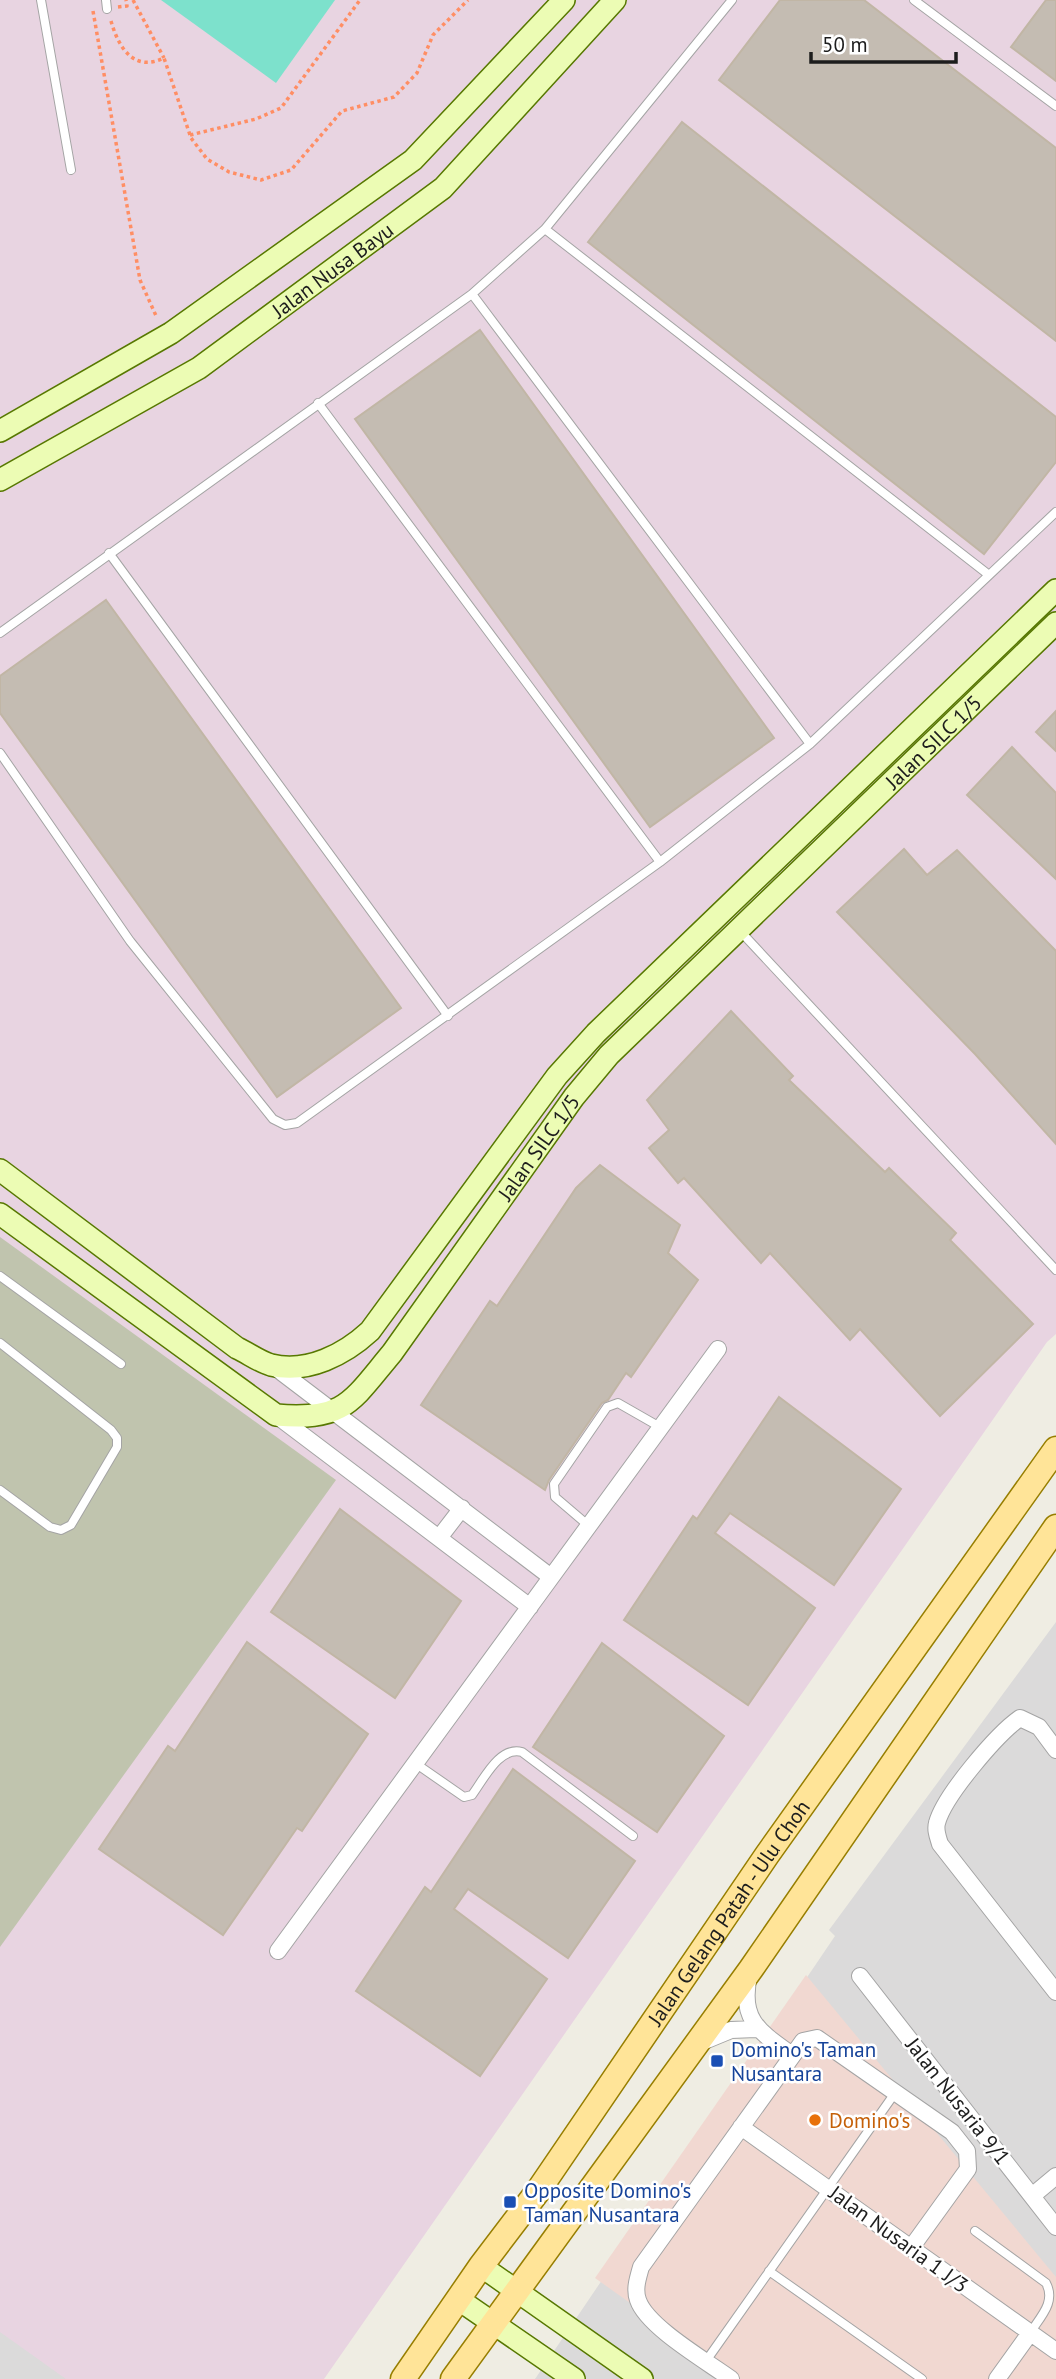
<svg xmlns="http://www.w3.org/2000/svg" width="1056" height="2379" font-family="'PT Sans',sans-serif">
<style>
.residential{fill:#dbdada}
.commercial{fill:#f1d8d1}
.industrial{fill:#e8d4e1}
.construction{fill:#c0c4ae}
.pitch{fill:#7de1cc}
.building{fill:#c4bcb2;stroke:#c1b6a5;stroke-width:2}
.lines{fill:none;stroke-linecap:round;stroke-linejoin:round}
.lane-casing{stroke:#a4a4a4;stroke-width:10}
.street-casing{stroke:#a4a4a4;stroke-width:18}
.secondary-casing{stroke:#577801;stroke-width:24}
.primary-casing{stroke:#977e00;stroke-width:27}
.path{stroke:#ff8e64;stroke-width:3.5;stroke-dasharray:3.5 3.5;stroke-linecap:butt}
.lane{stroke:#fff;stroke-width:8}
.street{stroke:#fff;stroke-width:16}
.secondary{stroke:#ecfcb4;stroke-width:21}
.primary{stroke:#ffe498;stroke-width:24}
.transit-dot{fill:#1a4fb4;stroke:#fff;stroke-width:2.5}
.food-dot{fill:#e8710a;stroke:#fff;stroke-width:2.5}
.labels{text-anchor:middle;dominant-baseline:central;stroke-width:5;stroke-linejoin:round;paint-order:stroke}
.street-label{font-size:21px;fill:#1d1d1d;stroke:#fff}
.transit-label{font-size:21px;fill:#164399;stroke:#fff;text-anchor:start}
.food-label{font-size:21px;fill:#c56008;stroke:#fff;text-anchor:start}
</style>
<rect width="100%" height="100%" fill="#efede3"/>
<path class="residential" d="M1056,1622V2379H535L835,1936L829,1930Z
M0,2331L67,2379H0Z"/>
<path class="commercial" d="M806,1975L1056,2277V2379H737L595,2278Z"/>
<path class="industrial" d="M0,0H1056V1334L1047,1342L324,2379H66L0,2332Z"/>
<path class="construction" d="M0,1237L336,1480L0,1947Z"/>
<path class="pitch" d="M161,0H335L276,83Z"/>
<path class="building" d="M780,0H864L1056,148V341L719,80Z
M1046,0H1056V81L1011,47Z
M682,122L1056,417V462L984,554L588,242Z
M480,330L774,738L650,827L355,419Z
M106,600L401,1008L277,1097L0,713V676Z
M1056,711V751L1036,732Z
M1012,747L1056,793V879L967,795Z
M904,849L927,875L957,850L1056,951V1144L975,1054L837,912Z
M731,1011L793,1076L789,1080L885,1172L889,1168L956,1233L950,1240L1033,1324L940,1416L860,1329L850,1340L770,1253L761,1263L684,1178L678,1183L649,1148L669,1130L647,1100Z
M600,1165L680,1225L668,1253L698,1280L631,1377L626,1373L608,1400L602,1403L549,1480L545,1490L421,1405L490,1301L497,1306L576,1188Z
M779,1397L901,1489L834,1585L730,1513L715,1533L815,1608L748,1705L624,1620L693,1516L697,1519Z
M340,1509L461,1601L395,1698L271,1612Z
M247,1642L368,1734L302,1831L297,1828L223,1935L99,1849L168,1746L175,1751Z
M602,1643L724,1736L657,1832L533,1747Z
M513,1769L635,1861L568,1958L468,1889L454,1909L547,1979L480,2076L356,1991L425,1887L431,1892Z"/>
<g class="lines">
<defs>
<path id="lane" d="M41,0L71,170
M106,0L107,9
M914,0L1056,106
M545,229L989,575
M472,294L810,744
M318,403L660,862
M109,553L448,1016
M0,633L472,294L545,229L732,0
M0,753L130,941L273,1119L285,1125L297,1123L660,862L810,744L1056,512
M741,932L1056,1270
M0,1276L121,1364
M0,1343L111,1430L117,1438V1447L71,1525L61,1530L50,1527L0,1490
M589,1526L555,1497L554,1484L607,1407L618,1403L660,1427
M415,1763L464,1797L472,1795C484,1779 499,1746 522,1752L633,1836
M975,2231L1046,2283C1056,2302 1041,2316 1030,2333
M769,2271L922,2379
M706,2361L895,2093"/>
<path id="street" d="M272,1365L551,1577
M276,1415L530,1607
M439,1538L462,1508
M1056,1750L1039,1727L1020,1718C997,1734 944,1796 937,1823C935,1830 938,1837 940,1844L1056,1992
M278,1951L718,1349
M749,1976C739,2020 760,2032 792,2055
M860,1976L1056,2227
M702,2042L731,2030L756,2029
M741,2127L1056,2351
M1032,2196L1056,2176
M731,2379C708,2362 647,2327 638,2300C634,2289 638,2278 641,2267L803,2041L817,2038L952,2132L967,2151L968,2169L911,2248
M997,2379L1030,2333"/>
<g id="secondary">
<path d="M0,431L171,333L413,160L564,0"/>
<path id="s1" d="M0,480L199,368L443,188L615,0"/>
<path d="M0,1170L237,1348C248,1353 260,1362 271,1365C308,1374 345,1354 370,1331L557,1076L596,1033L1056,590"/>
<path id="s2" d="M0,1214L276,1415C345,1421 351,1402 392,1353L574,1097L609,1055L1056,623"/>
<path d="M481,2266L642,2379"/>
<path d="M458,2299L574,2379"/>
</g>
<g id="primary">
<path id="s3" d="M403,2379L481,2266L538,2191L767,1855L1056,1449"/>
<path d="M453,2379L751,1969L1056,1527"/>
</g>
</defs>
<use href="#lane" class="lane-casing"/>
<use href="#street" class="street-casing"/>
<use href="#secondary" class="secondary-casing"/>
<use href="#primary" class="primary-casing"/>
<path class="path" d="M133,0L164,58
M118,7L127,6L126,0
M93,11L140,280L157,318
M111,21C118,46 133,73 164,58L191,138L207,159L229,172L261,180L291,170L342,111L394,97L417,73L433,35L468,0
M190,135L256,119L281,108L360,0"/>
<use href="#lane" class="lane"/>
<use href="#street" class="street"/>
<use href="#secondary" class="secondary"/>
<use href="#primary" class="primary"/>
</g>
<g class="transit-dot">
<rect x="710" y="2054" width="14" height="14" rx="3.5"/>
<rect x="503" y="2195" width="14" height="14" rx="3.5"/>
</g>
<circle class="food-dot" cx="815" cy="2120" r="7"/>
<g class="labels">
<g class="street-label">
<text stroke="none"><textPath href="#s1" startOffset="394">Jalan Nusa Bayu</textPath></text>
<text stroke="none"><textPath href="#s2" startOffset="1302">Jalan SILC 1/5</textPath></text>
<text stroke="none"><textPath href="#s2" startOffset="735">Jalan SILC 1/5</textPath></text>
<text stroke="none"><textPath href="#s3" startOffset="569">Jalan Gelang Patah - Ulu Choh</textPath></text>
<text transform="translate(958 2101) rotate(52)">Jalan Nusaria 9/1</text>
<text transform="translate(899 2239) rotate(36)">Jalan Nusaria 1 J/3</text>
</g>
<g class="transit-label">
<text x="731" y="2049">Domino's Taman<tspan x="731" dy="24">Nusantara</tspan></text>
<text x="524" y="2190">Opposite Domino's<tspan x="524" dy="24">Taman Nusantara</tspan></text>
</g>
<g class="food-label">
<text x="829" y="2120">Domino's</text>
</g>
</g>
<path d="M811 52v10h145v-10" fill="none" stroke="#1d1d1d" stroke-width="3.5"/>
<text x="822" y="52" font-size="21" fill="#1d1d1d" stroke="#ffffff" stroke-width="5" paint-order="stroke">50 m</text>
</svg>
